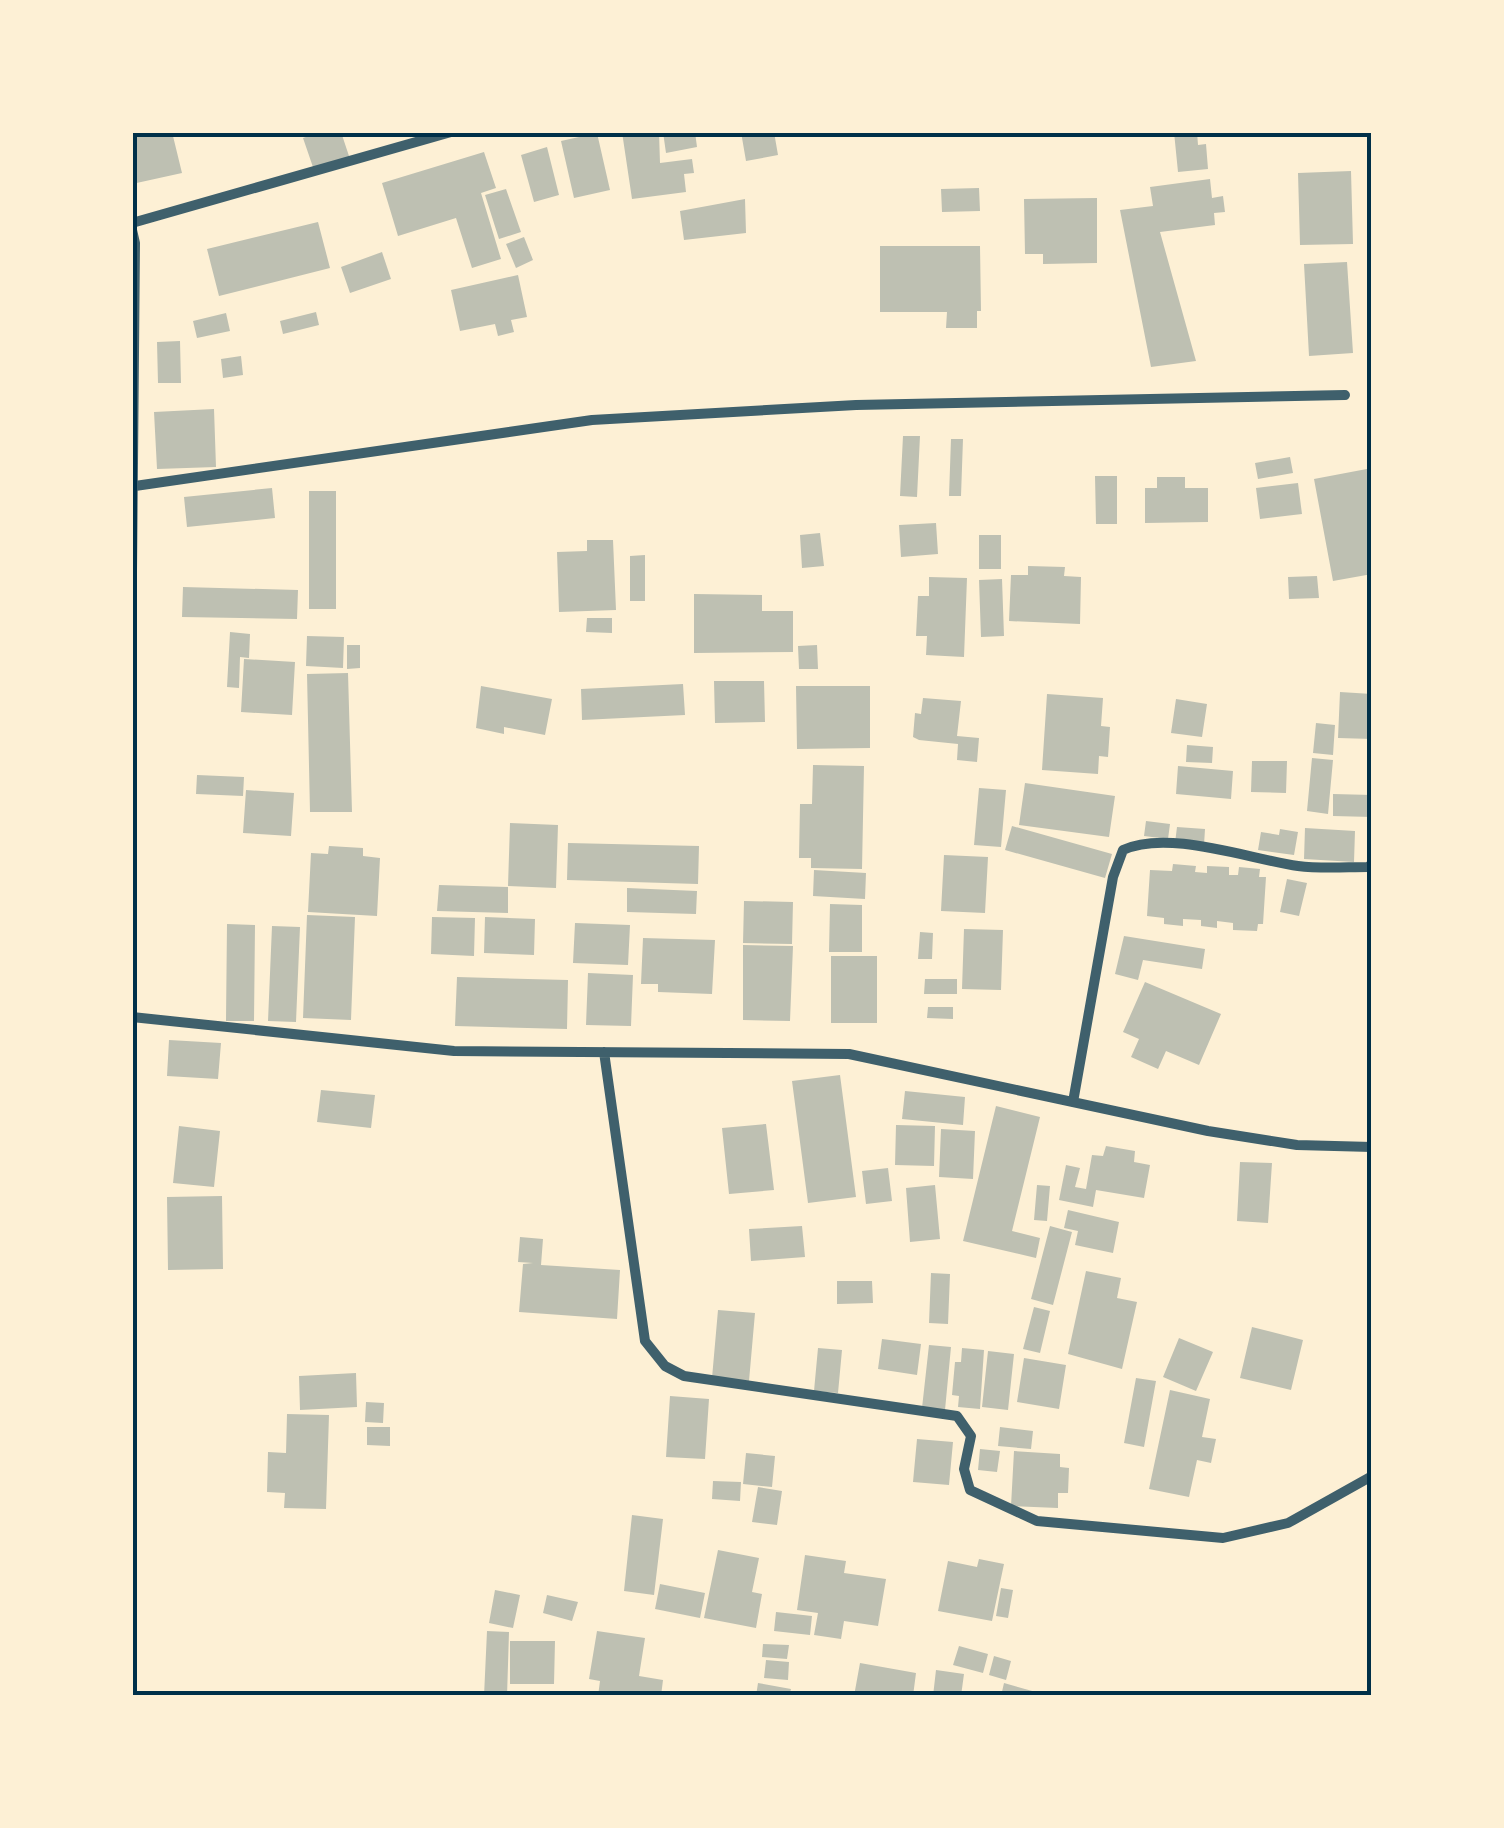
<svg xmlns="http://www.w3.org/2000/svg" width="1504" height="1828" font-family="Bitter,serif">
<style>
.building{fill:#bec0b2}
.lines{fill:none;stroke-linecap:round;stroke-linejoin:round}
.minor{stroke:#3f606c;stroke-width:10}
.neatline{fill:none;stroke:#003049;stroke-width:4}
</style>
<rect width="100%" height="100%" fill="#fdf0d5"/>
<path class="building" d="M144,132H172L182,173L132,184V135Z
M320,132H341L351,162L315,173L303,138Z
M622,132H659L660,163L692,159L694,173L684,174L686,192L632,199Z
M663,132H695L697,147L666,153Z
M741,132H774L778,155L746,161Z
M1174,132H1197L1198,145L1206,144L1208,169L1178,172Z
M597,133L610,190L574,198L561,141Z
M547,147L559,195L534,202L521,155Z
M484,152L496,188L481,193L501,259L472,268L456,218L398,236L382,183Z
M1351,171L1353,244L1300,245L1298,173Z
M1210,179L1212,198L1223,196L1225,212L1214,213L1215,225L1160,232L1196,361L1151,367L1120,210L1153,206L1150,187Z
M979,188L980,211L942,212L941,189Z
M506,189L521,232L499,239L485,195Z
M1097,198V263L1043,264V254H1025L1024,199Z
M745,199L746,233L684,240L680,211Z
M318,222L330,268L219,296L207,249Z
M524,237L533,260L516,268L506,244Z
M880,246H980L981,311H977V328H946L947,312H880Z
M382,252L391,279L350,293L341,267Z
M1347,262L1353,353L1309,356L1304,264Z
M518,275L527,317L511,320L514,332L498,336L495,324L460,331L451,290Z
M316,312L319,325L283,334L280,321Z
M226,313L230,331L197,338L193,321Z
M180,341L181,383H158L157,342Z
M241,356L243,375L223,378L221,359Z
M214,409L216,467L157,469L154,412Z
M903,436H920L917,497L900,496Z
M951,439H963L961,496H949Z
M1290,457L1293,473L1258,479L1255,463Z
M1372,468V574L1333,581L1314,479Z
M1095,476H1117V524H1096Z
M1157,477H1185V488H1208V522L1145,523V488H1157Z
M1298,483L1302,514L1260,519L1256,488Z
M272,488L275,518L187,527L184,497Z
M309,491H336V609H309Z
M936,523L938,554L901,557L899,525Z
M820,533L824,566L802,568L800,535Z
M979,535H1001V569H979Z
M587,540H613L616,610L559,612L557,552L587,551Z
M645,555V601H630V556Z
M1028,566L1065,567L1064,576L1081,577L1080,624L1009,621L1011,575H1028Z
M1317,576L1319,598L1289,599L1288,577Z
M929,577L967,578L964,657L926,655L927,636H916L918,596H929Z
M1002,579L1004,636L981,637L979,580Z
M183,587L298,590L297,619L182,617Z
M694,594L762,595V611H793V652L694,653Z
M587,618H612V633L586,632Z
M230,632L250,634L249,658L240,657L239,688L227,687Z
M307,636L344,637L343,668L306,666Z
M347,645H360V668L347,669Z
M817,645L818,669H799L798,646Z
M244,659L295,662L292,715L241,712Z
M348,673L352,812H310L307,674Z
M714,681H764L765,722L715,723Z
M683,684L685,715L582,720L581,689Z
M481,686L552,699L545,735L504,727V734L476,728Z
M796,686H870V748L797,749Z
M1340,692L1372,694V739L1338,738Z
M1047,694L1103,698L1101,726L1110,727L1108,757L1099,756L1098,774L1042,770Z
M923,698L961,701L957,736L979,738L977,762L957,760L958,744L919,740L913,737L915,713L921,714Z
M1176,699L1207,704L1202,737L1171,733Z
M1316,723L1335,725L1333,755L1313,753Z
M1187,745L1213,747L1212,763L1186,762Z
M1312,758L1333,760L1328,814L1307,811Z
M1252,761H1287L1286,793L1251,792Z
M813,765L864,766L862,869L811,868V858H799L800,804H812Z
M1178,766L1233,771L1231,799L1176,794Z
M197,775L244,777L243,796L196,794Z
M1025,783L1115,796L1109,837L1019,825Z
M979,788L1006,790L1001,847L974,845Z
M246,790L294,793L291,836L243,833Z
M1333,794L1372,795V817L1333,816Z
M1146,821L1170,824L1168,839L1144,836Z
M510,823L558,825L556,888L508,886Z
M1012,826L1112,854L1105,878L1005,850Z
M1177,827L1205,829L1204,845L1175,843Z
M1305,828L1355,831L1354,862L1304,859Z
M1280,829L1298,832L1294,855L1258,850L1261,832L1279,835Z
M568,843L699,846L698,884L567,880Z
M329,846L363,848V856L380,858L377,916L308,912L311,853L328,854Z
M944,855L988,857L985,913L941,911Z
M1173,864L1196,866L1195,872L1207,873V866L1229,867V875H1238L1239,867L1260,869L1259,877H1266L1263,924H1258L1257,931L1233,930V923L1217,921V928L1201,926V920L1183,919V926L1164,924V918L1147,916L1150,870L1172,871Z
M814,870L866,873L865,899L813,896Z
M1287,879L1307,883L1299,916L1280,912Z
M439,885L508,887V913L437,911Z
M627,888L697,891L696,914L627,912Z
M744,901L793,902L792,944L743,943Z
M830,904L862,905V952H829Z
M307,915L355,917L351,1020L303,1018Z
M432,917L475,918L474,956L431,954Z
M485,917L535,919L534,955L484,953Z
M575,923L630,925L628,965L573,963Z
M227,924L255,925L254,1021H226Z
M272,926L300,927L296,1022L268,1021Z
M964,929L1003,930L1001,990L962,989Z
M920,932L933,933L932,959H918Z
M1124,936L1205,949L1202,969L1143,960L1138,980L1115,974Z
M643,938L715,940L712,994L658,992V984H641Z
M743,945L793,946L790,1021L743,1020Z
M831,956H877V1023H831Z
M588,973L633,975L631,1026L586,1025Z
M457,977L568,980L567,1029L455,1026Z
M925,979H957V994H924Z
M1145,982L1221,1014L1199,1065L1166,1051L1158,1069L1131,1057L1139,1039L1123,1032Z
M928,1007H953V1019L927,1018Z
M169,1040L221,1043L218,1079L167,1076Z
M840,1075L856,1197L808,1203L792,1081Z
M321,1090L375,1095L371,1128L317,1122Z
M905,1091L965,1097L963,1125L902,1119Z
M996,1106L1040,1117L1012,1231L1040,1238L1036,1258L963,1241Z
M766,1124L774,1190L729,1194L722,1128Z
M896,1125L935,1126L934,1166L895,1165Z
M179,1126L220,1131L214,1187L173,1183Z
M941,1129L975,1131L973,1179L939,1177Z
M1106,1146L1135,1151L1134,1162L1150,1165L1144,1198L1096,1190L1093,1207L1059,1200L1066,1165L1080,1168L1075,1187L1086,1189L1092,1155L1103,1156Z
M1240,1162L1272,1163L1268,1223L1237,1221Z
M888,1168L892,1201L866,1204L862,1171Z
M935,1185L940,1239L910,1242L906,1188Z
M1037,1185L1050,1186L1047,1221L1034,1220Z
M222,1196L223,1269L168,1270L167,1197Z
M1068,1210L1119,1222L1113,1253L1075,1245L1078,1231L1064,1228Z
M802,1226L805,1257L751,1261L749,1229Z
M1050,1226L1072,1232L1053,1305L1031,1299Z
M520,1237L543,1239L541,1265L620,1270L617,1319L519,1312L523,1264L533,1263L518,1262Z
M1086,1271L1121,1278L1117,1298L1137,1302L1122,1369L1068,1354Z
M931,1273L950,1274L948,1324L929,1323Z
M837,1281H872L873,1303L837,1304Z
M1034,1307L1050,1311L1040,1353L1023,1349Z
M718,1310L755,1313L749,1381L712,1378Z
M1252,1327L1303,1340L1291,1390L1240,1378Z
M1179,1338L1213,1352L1196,1391L1163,1377Z
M882,1339L921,1344L917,1375L878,1369Z
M929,1345L951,1347L945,1410L922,1408Z
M818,1348L842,1350L838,1393L814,1391Z
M962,1348L984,1350L980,1409L958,1407L959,1396L952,1395L955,1362H961Z
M988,1351L1014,1354L1008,1410L982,1407Z
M1024,1358L1066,1365L1059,1409L1017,1402Z
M356,1373L357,1407L300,1410L299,1376Z
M1136,1378L1156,1381L1144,1447L1124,1443Z
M1170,1390L1210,1399L1202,1437L1216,1439L1211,1463L1197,1460L1189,1497L1149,1489Z
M670,1396L709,1399L705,1459L666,1457Z
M366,1402L384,1403L383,1423L365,1422Z
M287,1414L329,1415L326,1509L284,1508L285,1493L267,1492L268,1452L286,1453Z
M367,1427H390V1446L367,1445Z
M1000,1427L1033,1431L1031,1449L998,1446Z
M917,1439L953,1442L949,1485L913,1482Z
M980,1449L1000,1451L997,1472L978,1470Z
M1014,1451L1060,1454V1467L1069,1468L1068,1493H1058V1508L1011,1506Z
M746,1453L775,1456L772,1487L743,1484Z
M713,1481L741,1482L740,1501L712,1499Z
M758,1487L782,1491L777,1525L752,1522Z
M632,1515L663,1519L654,1595L624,1591Z
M718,1550L759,1558L752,1592L762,1594L756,1628L704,1618Z
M805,1555L846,1561L844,1573L886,1579L878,1626L844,1621L841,1639L814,1635L818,1613L797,1610Z
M979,1559L1004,1564L992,1621L938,1611L948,1561L977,1567Z
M660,1584L705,1593L700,1618L655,1609Z
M1001,1588L1013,1590L1008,1618L996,1616Z
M495,1590L520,1595L513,1628L489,1623Z
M547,1595L578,1602L572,1621L543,1613Z
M776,1612L812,1616L810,1635L774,1631Z
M487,1631L509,1632L507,1696H484Z
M597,1631L645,1638L639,1676L663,1680L661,1696H598L600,1681L589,1679Z
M510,1641H555L554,1684H510Z
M763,1644L789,1645L787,1659L762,1657Z
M959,1646L988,1654L983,1673L953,1665Z
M994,1656L1011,1661L1006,1680L989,1675Z
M766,1660L789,1662L788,1680L764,1678Z
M860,1663L916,1673L913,1696H854Z
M936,1670L964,1674L961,1696H933Z
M758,1683L791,1689L789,1696H756Z
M1004,1683L1043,1694V1696H1001Z"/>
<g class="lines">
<path class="minor" d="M132,223L451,132
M132,230L135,243L132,572
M135,486L592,420L856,405L1345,395
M132,1017L454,1051L849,1054L1208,1131L1297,1145L1372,1147
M604,1052L645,1341L665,1366L684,1376L957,1416L971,1436L964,1469L970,1490L1037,1521L1223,1538L1288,1523L1372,1476
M1073,1102L1113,877L1123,850C1168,829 1249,859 1298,866C1321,869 1346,867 1368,867L1372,864"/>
</g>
<rect width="1504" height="1828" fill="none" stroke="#fdf0d5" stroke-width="270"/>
<rect x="135" y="135" width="1234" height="1558" class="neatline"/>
</svg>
